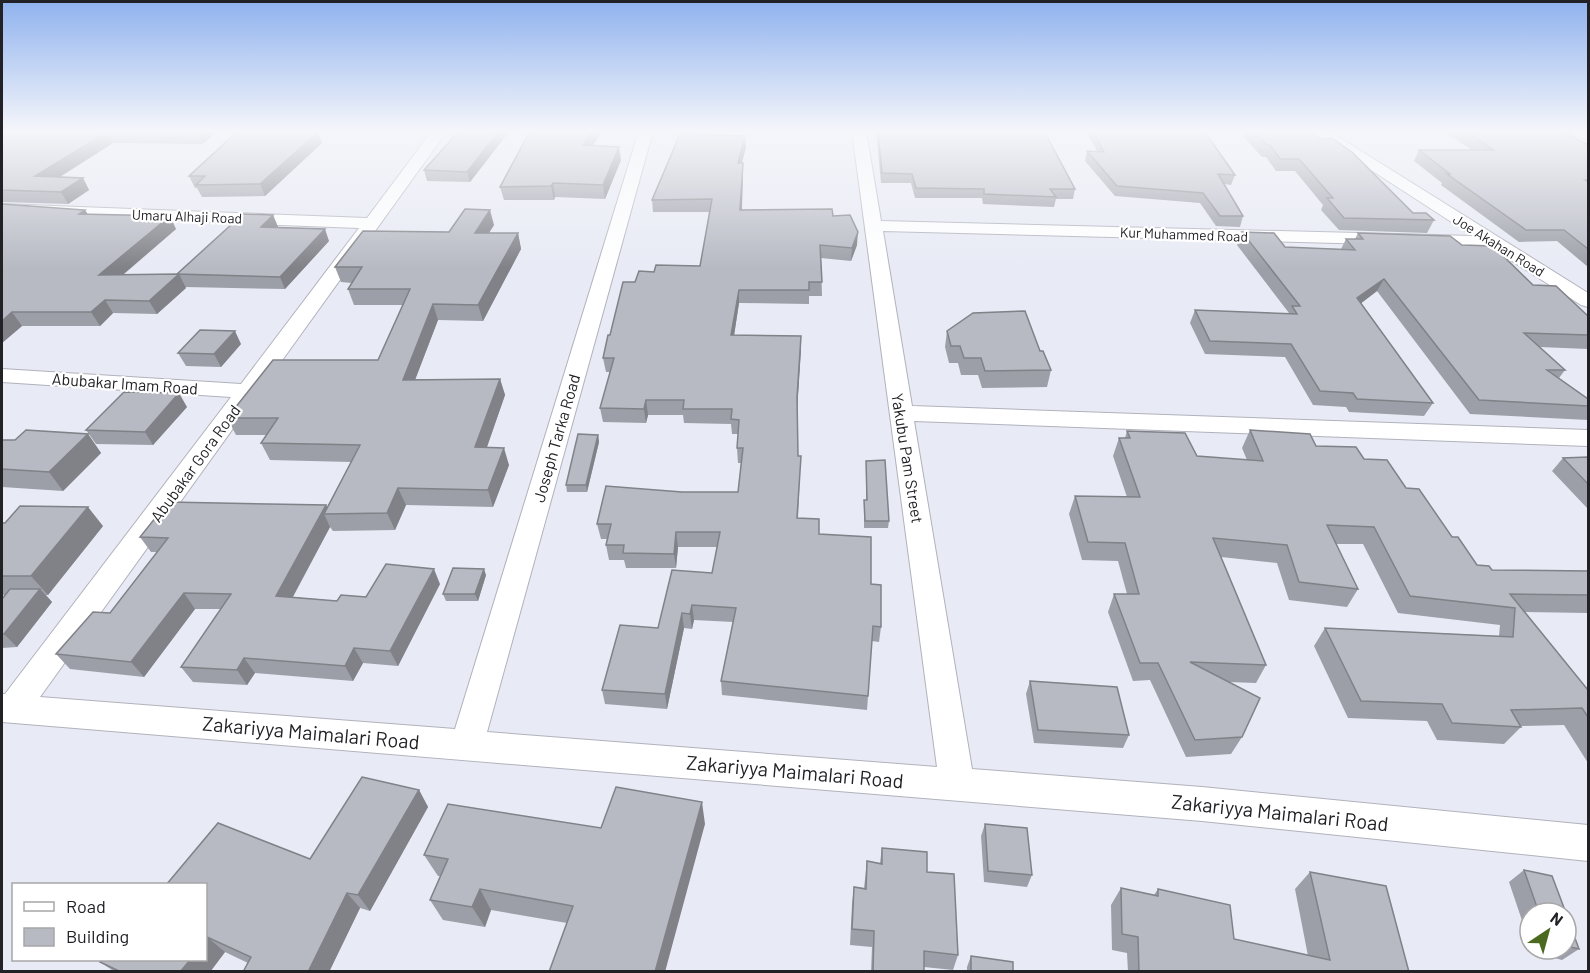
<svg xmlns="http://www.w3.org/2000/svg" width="1590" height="973" font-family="Barlow,sans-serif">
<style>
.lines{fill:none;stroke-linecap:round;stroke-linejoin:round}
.minor-casing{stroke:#b0b2bc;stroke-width:2}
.minor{fill:#fff;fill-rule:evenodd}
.wall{fill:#9d9fa8}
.shaded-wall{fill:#808288}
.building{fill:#b7b9c3;stroke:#808288;stroke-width:1.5}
.labels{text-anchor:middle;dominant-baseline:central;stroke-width:4.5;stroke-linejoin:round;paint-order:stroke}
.far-street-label{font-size:14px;fill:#222226;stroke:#fff}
.street-label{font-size:16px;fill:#222226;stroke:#fff}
.near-street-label{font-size:20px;fill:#222226;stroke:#fff}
</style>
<rect width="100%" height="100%" fill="#e8eaf5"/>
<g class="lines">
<defs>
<path id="minor" d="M432,131H447L40,697L455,729L639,131H653L487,732L937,767L852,131H866L881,221L1473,236L1311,131H1329L1588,293V307L1581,305L1490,247L883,231L912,406L1588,430V446L914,421L972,769L1202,787L1588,825V861L1202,821L2,722V694H5L231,397L2,382V369L241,384L359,228L2,214V204L367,218Z
M1569,131L1588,132V141Z"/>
</defs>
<use href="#minor" class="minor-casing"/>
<use href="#minor" class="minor"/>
</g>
<path class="wall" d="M2,131H219L202,144L113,143L60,177L83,178L89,190L68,204L2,202Z
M459,131H509L470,182L427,181L424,170Z
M876,131H1044L1075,189L1073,199H1056L1054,207L983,204L982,198H915L911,183H881Z
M1086,131H1204L1235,175L1231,185L1224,184L1243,216L1240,227L1216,226L1200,203L1115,196L1085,161L1087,151H1097Z
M1244,131H1311L1413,213L1434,220L1427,233L1339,230L1321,210L1323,205L1295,171H1276L1266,157H1262L1242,135Z
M1443,131H1563L1588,145V267L1557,241L1519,242L1441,185L1442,183L1414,161L1419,150H1472Z
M600,134L592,146L621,160L605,199L555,197L554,200H504L500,187Z
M322,143L265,196L202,197L197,188H195L189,176Z
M746,147L742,163H743V175L742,210L833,216L857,245L851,261L821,258L822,296H809V304L739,303L734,335L801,336L797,408L798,456L800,471L798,518L819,534L871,584L881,627L879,642L872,641L867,710L722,695L721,681L733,622L694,620L692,629L684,628L667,709L605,704L602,690L658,628L712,573L717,547H678L676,568H626L624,560H609L606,545L607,539H601L597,524L682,492H738L741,463H738L737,448L738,434H732L731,424L684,423L683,415H648L646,423L603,422L600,408L610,372H606L603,358L610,335L635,282L654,272L700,266L710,212H653L652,200Z
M2,204L85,210L88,215L176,229L123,275L177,274L273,215L278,227L329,241L285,289L185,287L186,288L157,314L113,313L100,326H22L2,343Z
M494,225L489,233H518L521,249L483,321L438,320L415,379H500L505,395L487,447L509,465L493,507L406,505L395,530L333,531L330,527L293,597L337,601L440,584L398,666L363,663L353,681L255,673L247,685L193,682L181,667L221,609H195L144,677L70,669L56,654L110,613L157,552H151L140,537L326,505L327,507L351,462L270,460L261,443L267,435H236L227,418L378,360L403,305H354L348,289L352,283L341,282L335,267L449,232Z
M1242,232L1285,247L1341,249L1346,239H1355L1358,233L1462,245L1588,316V349L1539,347L1565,370L1559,378L1588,399V420L1470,414L1377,291L1361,303L1433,403L1424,416L1349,412L1346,407L1313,405L1285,357L1205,354L1190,323L1195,310L1289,314V313L1237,245Z
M947,331L1040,351L1051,370L1047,387L982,388L978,375H961L958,363H949L945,347Z
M241,344L221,367L186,366L178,353Z
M187,407L153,445L96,444L86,430Z
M1250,430L1316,446L1364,459L1406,488L1477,565L1492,570L1588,571V613L1525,612L1588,690V763L1564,725L1521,726V727L1504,744L1437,740L1427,721L1348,718L1314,646L1325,628L1499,636L1500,625L1398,613L1363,544H1336L1358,589L1347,607L1289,600L1277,563L1221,557L1266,665L1256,683L1228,682L1242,737L1231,754L1186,757L1150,680L1133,681L1108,612L1114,594H1127L1118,561L1082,560L1069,514L1075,496L1127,497L1113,456L1119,438H1125L1127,431L1197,456L1247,460L1242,448Z
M88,434L101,453L63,491L2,487V440H15Z
M598,435L599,442L587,492H567L566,485Z
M1588,457V508H1587L1552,471L1563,458Z
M866,461L889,521L888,528H864V500H866Z
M2,523L103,526L48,595H46L52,602L17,647L2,648V599L5,595H2Z
M486,575L478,601H446L443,594Z
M1030,681L1129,735L1123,748L1034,743L1026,694Z
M419,790L428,807L370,911L360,908L329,972H243L248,963L225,952L210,972H115L100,962L206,885L310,859Z
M705,824L567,923L491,910L485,927L443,920L430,900L440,876H438L424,855L601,828Z
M985,824L1032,875L1027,887L984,882L981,836Z
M882,848L927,872L958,955L953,970L924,967V972H871L872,947L850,945L852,904L854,887L864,888L867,861L880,863Z
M1524,870L1566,913H1530V944L1509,882Z
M1310,872L1409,972H1128L1127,953L1112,950L1111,905L1121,888L1154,895L1158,889L1234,939L1308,956L1295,889Z
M1566,914L1579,949L1562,960L1533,952L1532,949H1566Z
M971,956L1013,972H967V967Z"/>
<path class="shaded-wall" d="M198,131H219L202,144L197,132Z
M499,131L509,132L470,182L467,172Z
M592,131H599L600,134L585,158L583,145Z
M107,132L113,143L42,188L35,176Z
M318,132L322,143L265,196L260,184Z
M745,136L746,147L738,175V163Z
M619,147L621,160L605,199L603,185Z
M743,163V175L741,223L740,210Z
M83,178L89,190L68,204L61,192Z
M553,183L555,197L554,200L551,186Z
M85,210L93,222L79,214Z
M490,210L494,225L479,248L475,233Z
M273,215L278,227H261Z
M170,216L176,229L107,288L99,275Z
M325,229L329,241L285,289L280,277Z
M858,232L857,245L851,261L852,248Z
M518,233L521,249L483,321L478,305Z
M179,274L186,288L157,314L149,301Z
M1384,279L1377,291L1351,311L1357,298Z
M739,290V303L732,349L731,335Z
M105,300L113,313L100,326L91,312Z
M433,304L438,320L409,396L403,380Z
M12,312L22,326L2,343V321Z
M235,331L241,344L221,367L214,354Z
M801,336V350L797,412V398Z
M500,379L505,395L481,464L475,447Z
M179,393L187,407L153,445L145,432Z
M646,400L648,415L646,423L644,409Z
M88,434L101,453L63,491L49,472Z
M598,435L599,442L587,492L586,485Z
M504,448L509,465L493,507L488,490Z
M398,488L406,505L395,530L387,513Z
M326,505L330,514H324L330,527L285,611L276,596Z
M88,507L103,526L48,595L31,576Z
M676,532L678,547L676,568L674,554Z
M434,569L440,584L398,666L390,651Z
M484,569L486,575L478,601L475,594Z
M40,589L52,602L17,647L4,634Z
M184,593L195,609L144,677L131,662Z
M692,605L694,620L692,629L690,614Z
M682,613L684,628L667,709L665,694Z
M354,648L363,663L353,681L345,666Z
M244,658L255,673L247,685L237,670Z
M419,790L428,807L370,911L358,895Z
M702,802L705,824L665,972H655Z
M480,889L491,910L485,927L472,907Z
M347,893L360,908L329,972H308Z
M207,937L225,952L210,972H180L190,960H206V939Z"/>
<path class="building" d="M2,131H198L197,132H107L35,176L83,178L61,192L2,190Z
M238,131H308L318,132L260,184L196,185L205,176H189Z
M459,131H499L467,172L424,170Z
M530,131H592L583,145L619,147L603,185L553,183L551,186L500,187Z
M878,131H1044L1075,189H1050L1056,197L984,194V189L916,188L912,174L882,173Z
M1093,131H1204L1235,175L1218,174L1243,216H1220L1203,193L1117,186L1087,151L1104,152Z
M1253,131H1311L1320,139L1332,138L1353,153L1413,213H1426L1434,220L1344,218L1327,198H1333L1299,159H1280L1270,145H1267Z
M1464,131H1563L1588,145V180H1585L1588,182V249L1564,230H1526L1447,174H1450L1419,150H1494Z
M680,134L745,136L738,163H743L740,210L832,209L833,216L850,215L858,232L852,248L820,245L822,282H809V290H739L731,335L801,336L797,398L798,456H801L797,518L819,519V534L871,537V584L881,585V627L873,626L868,696L721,681L736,608L692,605L690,614L682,613L665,694L602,690L620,625L658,628L672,570L712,573L720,532H676L674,554L623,553L624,545H606L611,524H597L606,486L682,492H738L743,448H737L739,420L731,419L732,409H683L684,400H646L644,409L600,408L614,358H603L608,335H610L623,282H635L639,271L654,272L656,265L700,266L712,199L652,200Z
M2,204L85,210L79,214L170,216L99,275L179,274L149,301L105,300L91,312H12L2,321Z
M465,209L490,210L475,233H518L478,305L433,304L403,380L500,379L475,447L504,448L488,490L398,488L387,513L324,514L360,445L261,443L278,418H227L273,360H378L410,289H348L362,267H335L363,231L449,232Z
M243,214L273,215L261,227L325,229L280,277L177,274Z
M1242,232L1274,233L1285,247L1355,250L1346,239H1363L1358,233L1450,236L1462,245L1493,246L1533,285L1556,286L1588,316V335L1524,333L1565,370H1547L1588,399V406L1479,400L1384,279L1357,298L1433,403L1357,399L1353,393L1320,391L1291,344L1210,341L1195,310L1297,314L1292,306H1300Z
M1025,311L1040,351H1043L1051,370L985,371L981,358H964L960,346H951L947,331L973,313Z
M200,330L235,331L214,354L178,353Z
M124,392L179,393L145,432L86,430Z
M26,430L88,434L49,472L2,469V440H15Z
M1250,430L1310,434L1316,446L1356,447L1364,459L1387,460L1406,488L1419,489L1452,537H1458L1477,565L1489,566L1492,570L1588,571V595L1510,594L1588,690V717L1582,708L1511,710L1521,727L1452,723L1442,704L1361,701L1325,628L1513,637L1515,608L1410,596L1374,527L1327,525L1358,589L1299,582L1287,545L1213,538L1266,665L1190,662L1260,698L1242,737L1195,740L1158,663H1140L1114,594H1139L1125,543L1088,542L1075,496L1140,497L1119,438H1130L1127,431L1185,433L1197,456L1263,461Z
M578,434L598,435L586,485H566Z
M1588,457V484L1563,458Z
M885,460L889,521H865L864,500H867L866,461Z
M168,502L326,505L276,596L337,601L341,595L366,597L386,564L434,569L390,651L354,648L345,666L244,658L237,670L181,667L231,594L184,593L131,662L56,654L93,612L110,613L168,538L140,537Z
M20,506L88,507L31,576H2V523H5Z
M453,568L484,569L475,594H443Z
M10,589H40L4,634H2V599Z
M1030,681L1117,687L1129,735L1038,730Z
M362,777L419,790L358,895L347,893L308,972H243L251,957L207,937L206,939V885H166L218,823L310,859Z
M616,787L702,802L655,972H549L573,906L480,889L472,907L430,900L448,859L424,855L448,804L601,828Z
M985,824L1027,828L1032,875L988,871Z
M882,848L927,852V872L954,874L958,955L924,951V972H873L874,931L852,929L854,887L866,889L867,861L882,864Z
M1524,870L1552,876L1566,913H1539Z
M1310,872L1386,886L1409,972H1139L1138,937L1122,934L1121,888L1158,896V889L1230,905L1234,939L1330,960Z
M1566,914L1579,949L1566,946Z
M971,956L1013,962V972H971Z
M102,960H190L180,972H121L100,962Z"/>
<linearGradient id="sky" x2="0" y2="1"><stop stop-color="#8fb2ee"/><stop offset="0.49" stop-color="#f5f6fa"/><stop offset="1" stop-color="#f5f6fa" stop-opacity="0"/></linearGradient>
<rect width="1590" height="268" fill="url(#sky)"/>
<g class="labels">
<g class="far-street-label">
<text transform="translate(187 216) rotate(2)">Umaru Alhaji Road</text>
<text transform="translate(1184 234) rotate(2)">Kur Muhammed Road</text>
<text transform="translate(1499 245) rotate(32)">Joe Akahan Road</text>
</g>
<g class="street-label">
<text transform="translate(125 383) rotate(4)">Abubakar Imam Road</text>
<text transform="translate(556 438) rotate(-74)">Joseph Tarka Road</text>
<text transform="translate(908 458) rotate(81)">Yakubu Pam Street</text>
<text transform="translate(195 463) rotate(-54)">Abubakar Gora Road</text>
</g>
<g class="near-street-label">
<text transform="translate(311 732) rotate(5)">Zakariyya Maimalari Road</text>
<text transform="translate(795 771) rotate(5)">Zakariyya Maimalari Road</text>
<text transform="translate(1280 812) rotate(6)">Zakariyya Maimalari Road</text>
</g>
</g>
<rect width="1590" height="973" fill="none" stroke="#222226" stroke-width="6"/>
<rect x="12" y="883" width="195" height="78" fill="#ffffff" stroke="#a7a7a8" stroke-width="1.5"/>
<rect x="24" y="902" width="30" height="9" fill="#ffffff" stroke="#a7a7a8" stroke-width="1.5"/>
<text x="66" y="913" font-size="18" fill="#222226">Road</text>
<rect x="24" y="928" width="30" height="18" fill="#b7b9c3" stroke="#a7a7a8" stroke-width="1.5"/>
<text x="66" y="943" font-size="18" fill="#222226">Building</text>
<g transform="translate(1548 931) rotate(36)"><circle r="28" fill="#ffffff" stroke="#a7a7a8" stroke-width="1.5"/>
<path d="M0-4.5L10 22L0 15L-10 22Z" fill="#4b6a20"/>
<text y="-9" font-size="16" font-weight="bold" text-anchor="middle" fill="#222226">N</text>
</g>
</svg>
